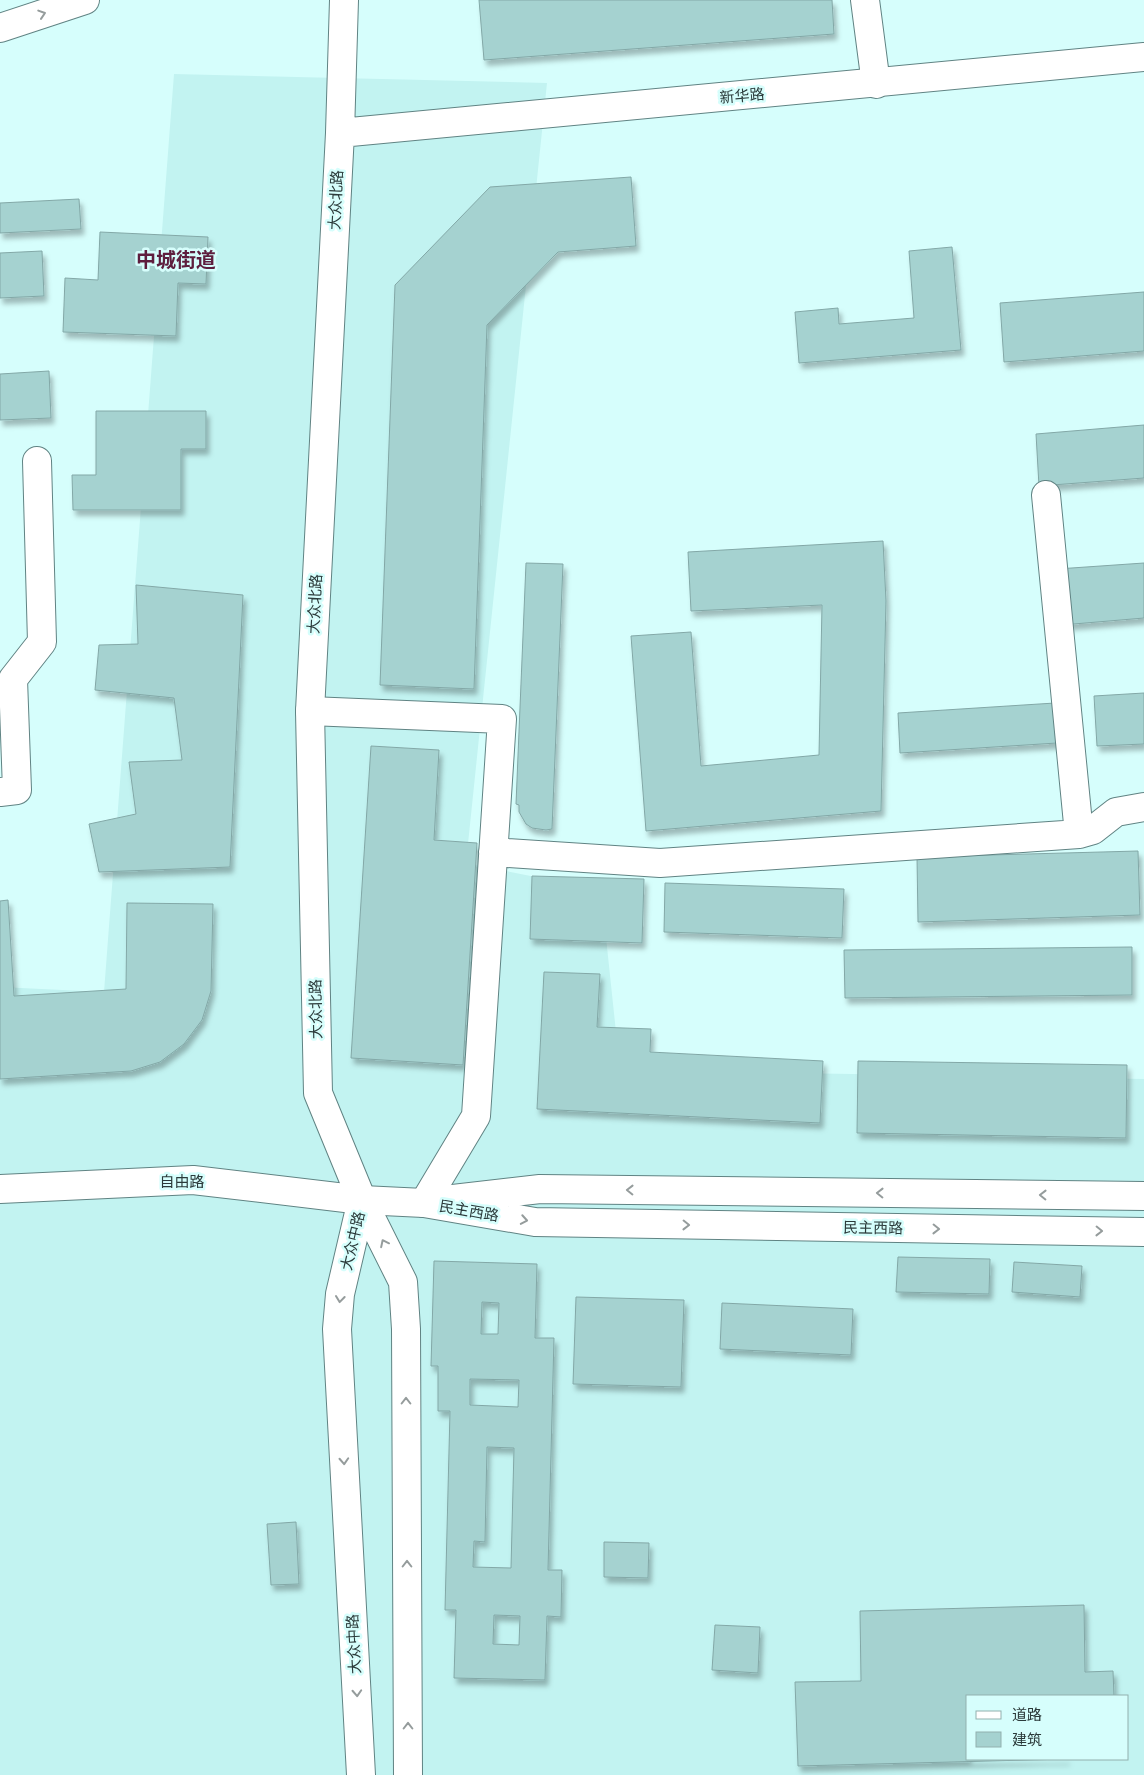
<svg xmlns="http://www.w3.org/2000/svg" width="1144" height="1775" font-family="Karla,'Noto Sans SC',sans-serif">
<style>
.built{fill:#c2f3f1;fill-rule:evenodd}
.building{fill:#a5d2d0;stroke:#83a8a7;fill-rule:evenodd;filter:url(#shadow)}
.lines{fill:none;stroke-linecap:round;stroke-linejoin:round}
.street-casing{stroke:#608383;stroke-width:30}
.secondary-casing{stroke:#608383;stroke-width:30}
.primary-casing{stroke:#608383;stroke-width:30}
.highway-casing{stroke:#608383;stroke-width:30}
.street{stroke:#fff;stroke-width:28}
.secondary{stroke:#fff;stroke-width:28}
.primary{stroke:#fff;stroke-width:28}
.highway{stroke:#fff;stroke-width:28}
.oneway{stroke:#959c9c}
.labels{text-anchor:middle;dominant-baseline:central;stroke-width:5;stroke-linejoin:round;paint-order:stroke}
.street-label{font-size:15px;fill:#2b3a3a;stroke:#d6fefc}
.district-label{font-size:20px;font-weight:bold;fill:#5e1e3e;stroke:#d6fefc}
</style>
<defs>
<filter id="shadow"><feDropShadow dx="3" dy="5.5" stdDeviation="2.5" flood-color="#0004"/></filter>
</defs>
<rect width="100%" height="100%" fill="#d6fefc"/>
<path class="built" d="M174,74L547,83L466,863L601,890L620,1070L1144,1079V1775H0V987L104,992ZM968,1696H1128V1759H968Z"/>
<path class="building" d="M479,0H832L834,34L484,60Z
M631,177L636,246L558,252L487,325L474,689L380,685L395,285L490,187Z
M79,199L81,229L0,233V203Z
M100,232L208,237L206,284L178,283L176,336L63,332L65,278L98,280Z
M952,247L961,350L799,363L795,312L838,308L839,324L914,318L909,251Z
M42,251L44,296L0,298V253Z
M1144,292V351L1004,362L1000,303Z
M49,371L51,418L0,420V374Z
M96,411H206V449H181V510H73L72,475H96Z
M1144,425V478L1039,486L1036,434Z
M883,541L886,601L881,811L646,831L631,636L691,632L701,766L819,755L822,605L691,611L688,552Z
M526,563L563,564L552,829L546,830L532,828L526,824L519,812V805L516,804Z
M1144,563V618L1062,625L1057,569Z
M136,585L243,595L230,867L99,872L89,824L136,814L129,762L182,760L174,698L95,690L99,645L138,644Z
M1144,693V744L1097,746L1094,696Z
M1055,703L1057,743L900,753L898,713Z
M371,746L439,750L434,840L477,843L463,1065L351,1058Z
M1138,851L1140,915L918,922L917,857Z
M532,876L644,879L642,943L530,939Z
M665,883L844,889L842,938L664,932Z
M8,900L14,996L126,989L127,903L213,904L211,991L202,1020L184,1044L160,1062L131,1071L0,1079V901Z
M1132,947V995L845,998L844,950Z
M544,972L600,974L597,1027L651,1029L650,1052L823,1061L820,1123L537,1109Z
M858,1061L1127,1065L1126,1138L857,1133Z
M898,1257L990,1259L989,1294L896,1292Z
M434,1261L537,1264L535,1338H554L548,1570H562L561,1617L547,1616L545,1680L454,1678L456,1610H445L450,1411H438V1366H431ZM482,1302L499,1303L498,1334H481ZM470,1379L519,1380L518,1407L470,1405ZM487,1447L514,1448L511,1568L473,1567L474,1541L485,1542ZM494,1615L520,1616L519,1645L493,1644Z
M1014,1262L1082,1266L1080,1297L1012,1292Z
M576,1297L684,1300L681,1387L573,1384Z
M722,1303L853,1309L851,1355L720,1349Z
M296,1522L299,1584L271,1585L267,1524Z
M604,1542L649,1543L648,1578L604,1577Z
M1084,1605L1085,1672L1113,1671L1114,1696H968V1759H1067L798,1766L795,1682L861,1681L860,1611Z
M715,1625L760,1627L758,1673L712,1670Z"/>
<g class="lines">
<defs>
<path id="street" d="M865,0L876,84
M1046,495L1079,834
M310,711L502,719L476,1116L424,1203
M0,792L17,790L13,679L42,642L37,461
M493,852L660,863L1079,834L1093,830L1116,812L1144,807"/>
<path id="secondary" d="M344,0L340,133L310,711L318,1093L362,1200L403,1282L406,1329L408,1775
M340,133L1144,57
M0,1189L193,1180L362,1200
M361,1775L337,1329L340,1294L362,1200"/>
<path id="primary" d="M453,1199L540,1189L1144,1196
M362,1200L424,1203L535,1222L1144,1232"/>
<path id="highway" d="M0,28L85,0"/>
</defs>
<use href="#street" class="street-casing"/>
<use href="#secondary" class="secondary-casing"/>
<use href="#primary" class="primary-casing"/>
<use href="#highway" class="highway-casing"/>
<use href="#street" class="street"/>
<use href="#secondary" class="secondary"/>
<use href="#primary" class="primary"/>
<use href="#highway" class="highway"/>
</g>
<defs><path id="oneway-chevron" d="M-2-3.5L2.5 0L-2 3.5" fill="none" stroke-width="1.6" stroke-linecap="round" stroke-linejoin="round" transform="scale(1.25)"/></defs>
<g class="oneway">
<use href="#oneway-chevron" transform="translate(42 14) rotate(-18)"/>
<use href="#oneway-chevron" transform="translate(630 1190) rotate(-179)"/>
<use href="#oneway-chevron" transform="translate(880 1193) rotate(-179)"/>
<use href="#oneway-chevron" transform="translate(1043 1195) rotate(-179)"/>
<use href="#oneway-chevron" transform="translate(524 1220) rotate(10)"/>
<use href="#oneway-chevron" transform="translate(686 1225) rotate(1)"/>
<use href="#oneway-chevron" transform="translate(936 1229) rotate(1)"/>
<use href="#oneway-chevron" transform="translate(1099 1231) rotate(1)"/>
<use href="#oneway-chevron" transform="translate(384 1243) rotate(-116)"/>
<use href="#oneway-chevron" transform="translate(340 1299) rotate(97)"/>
<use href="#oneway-chevron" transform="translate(406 1401) rotate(-90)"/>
<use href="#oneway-chevron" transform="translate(344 1461) rotate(87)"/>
<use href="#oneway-chevron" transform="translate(407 1564) rotate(-90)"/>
<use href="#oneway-chevron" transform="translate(357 1693) rotate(87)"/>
<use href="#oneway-chevron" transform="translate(408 1726) rotate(-90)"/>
</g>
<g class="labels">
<g class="street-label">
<text transform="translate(742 96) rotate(-5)">新华路</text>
<text transform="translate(336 200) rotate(-87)">大众北路</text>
<text transform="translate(315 604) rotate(-87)">大众北路</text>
<text transform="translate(316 1009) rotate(-91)">大众北路</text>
<text x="182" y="1182">自由路</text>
<text transform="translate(469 1211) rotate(10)">民主西路</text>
<text transform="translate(873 1228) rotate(1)">民主西路</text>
<text transform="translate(353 1241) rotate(-77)">大众中路</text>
<text transform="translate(354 1644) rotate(-93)">大众中路</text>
</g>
<g class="district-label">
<text x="176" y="260">中城街道</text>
</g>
</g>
<rect x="966" y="1695" width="162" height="65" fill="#d6fefc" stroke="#92b0ae"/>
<rect x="976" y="1711" width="25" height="8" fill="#ffffff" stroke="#92b0ae"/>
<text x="1012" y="1720" font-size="15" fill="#2b3a3a">道路</text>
<rect x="976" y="1732" width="25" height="15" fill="#a5d2d0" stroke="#92b0ae"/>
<text x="1012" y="1745" font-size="15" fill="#2b3a3a">建筑</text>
</svg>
